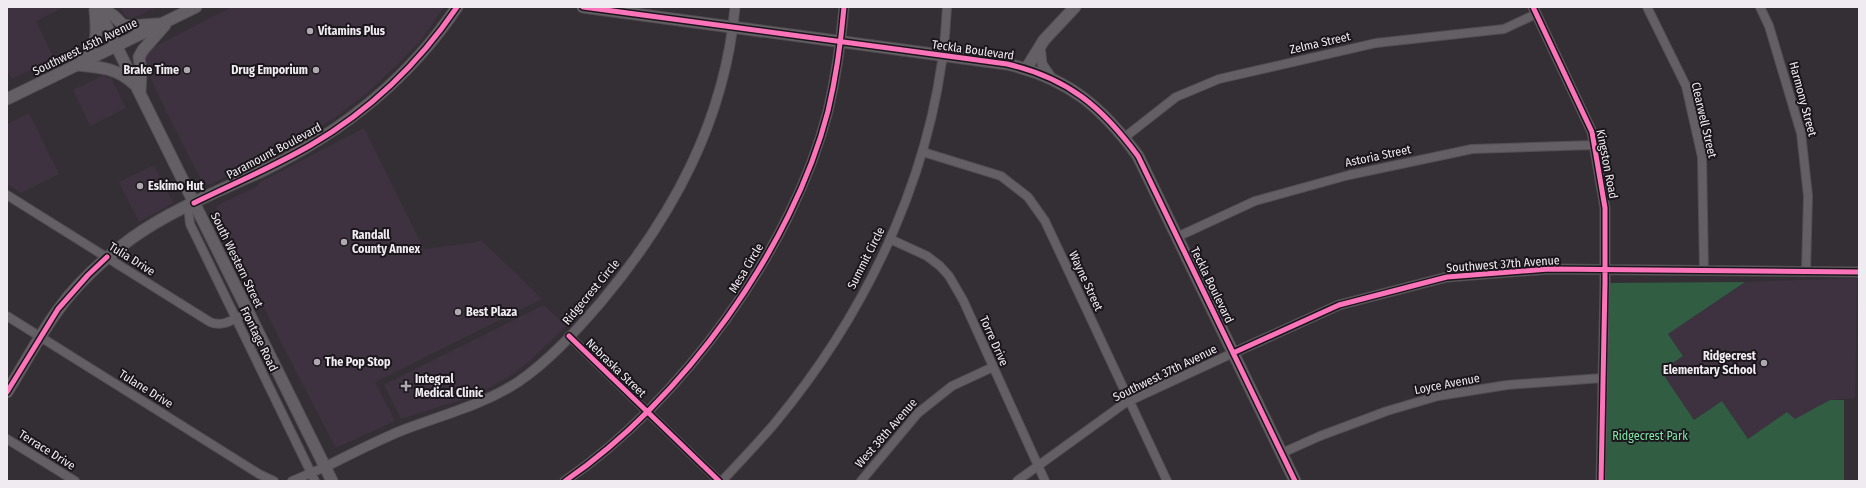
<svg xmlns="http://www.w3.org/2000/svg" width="1866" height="488" font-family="'Fira Sans Condensed',sans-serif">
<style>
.built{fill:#3e3240}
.green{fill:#315d43}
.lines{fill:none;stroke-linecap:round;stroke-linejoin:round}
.minor-casing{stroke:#524e53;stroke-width:10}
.tertiary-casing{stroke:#524e53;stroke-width:11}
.secondary-casing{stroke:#524e53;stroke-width:13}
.minor{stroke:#635f64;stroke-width:8}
.tertiary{stroke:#635f64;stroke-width:9}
.secondary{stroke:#635f64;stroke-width:11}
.cycleway-casing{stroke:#1a161b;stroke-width:8}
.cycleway{stroke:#fb73b8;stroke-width:5}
.poi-dot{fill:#aea9af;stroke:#1a161b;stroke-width:1.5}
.labels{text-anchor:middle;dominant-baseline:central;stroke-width:4;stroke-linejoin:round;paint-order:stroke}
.poi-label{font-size:12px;font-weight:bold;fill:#f0eaf1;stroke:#1a161b;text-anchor:start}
.street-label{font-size:12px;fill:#f0eaf1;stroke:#1a161b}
.park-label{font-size:12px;fill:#7fe8a7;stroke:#1a161b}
</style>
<rect width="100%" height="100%" fill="#342f34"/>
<path class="built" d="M7,7H64L36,21L54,58L12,79L7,69Z
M120,7H157L131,19L125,16Z
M232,7H444L422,39L397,65L367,93L337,116L311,133L209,185L203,184L161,101L144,63L148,52L159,44Z
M102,76L111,78L126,108L90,126L73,90Z
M29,113L59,174L21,193L7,184V124Z
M364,128L424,249L472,243L481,240L542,299L375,382L395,421L336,448L334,445L282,344L216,210L218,205L258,186L260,182Z
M154,165L173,203L139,222L119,182Z
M1857,278L1855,398L1830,400L1795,420L1787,412L1748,439L1722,401L1694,420L1661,371L1683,356L1668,334L1745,282Z
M544,305L566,326L529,362L509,377L473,396L401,419L384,385Z"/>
<path class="green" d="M1745,282L1668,334L1683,356L1661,371L1694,420L1722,401L1748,439L1787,412L1795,419L1830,400H1844V481H1605V283Z"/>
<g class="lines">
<defs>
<path id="minor" d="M1647,7L1686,86L1702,157L1704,271
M1760,7L1769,26L1801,133L1808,196L1806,272
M1125,137L1176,97L1219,79L1376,43L1504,29L1536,14
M923,152L1001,176L1028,197L1045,221L1167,481
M7,195L210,322C223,328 236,318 248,312
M188,206L190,224L315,481
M1177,237L1255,201L1349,175L1472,149L1594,145
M890,239L927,256L940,266L949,276L963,300L1045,481
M7,316L259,474L274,481
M569,336L719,481
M7,439L75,481
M1282,453L1320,436L1387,411L1438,396L1507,385L1602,378
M292,481L325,467
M722,481C740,462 758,443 775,423C872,306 940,159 947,7
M861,481L918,413L952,386L993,367
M1017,481L1125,403L1233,353"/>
<path id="tertiary" d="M1533,7L1592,132L1605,208V283L1601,481
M1040,46L1042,64L1053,80
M1233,353L1339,305L1447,277L1549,269L1859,272
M325,467C351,454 376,441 403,430C442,415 483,405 518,382C549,361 576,331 601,302C673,216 725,120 735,7
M565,481C681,402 793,248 828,111C836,77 841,42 844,7"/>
<path id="secondary" d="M97,7L332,481
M101,7L114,16L123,25L129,26L158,24
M583,7L1007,64C1068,78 1102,107 1138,156L1295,481
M81,62C99,41 97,36 95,10
M78,65C100,67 117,68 134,84
M1026,69L1044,40L1075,7
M140,92L141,72L139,57L143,50L165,25
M7,99L196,7
M7,392C24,365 39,336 58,310C78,282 105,258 132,238C171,210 221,190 264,170C342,132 409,79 457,7"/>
</defs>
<use href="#minor" class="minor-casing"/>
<use href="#tertiary" class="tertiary-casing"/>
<use href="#secondary" class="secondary-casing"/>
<use href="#minor" class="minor"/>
<use href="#tertiary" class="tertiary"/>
<use href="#secondary" class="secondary"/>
<defs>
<path id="cycleway" d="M583,7L1007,64C1068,78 1102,107 1138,156L1295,481
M1533,7L1592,132L1605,208V283L1601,481
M194,203C233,184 273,167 311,145C369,111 419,63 457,7
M569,336L719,481
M1233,353L1339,305L1447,277L1549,269L1859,272
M7,392L58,309L88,275L107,257
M565,481C681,402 793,248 828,111C836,77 841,42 844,7"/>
</defs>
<use href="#cycleway" class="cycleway-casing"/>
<use href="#cycleway" class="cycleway"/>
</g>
<g class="poi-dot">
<circle cx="310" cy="31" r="4"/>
<circle cx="187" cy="70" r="4"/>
<circle cx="316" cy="70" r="4"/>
<circle cx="140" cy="186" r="4"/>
<circle cx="344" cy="242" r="4"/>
<circle cx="458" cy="312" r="4"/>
<circle cx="317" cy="362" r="4"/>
<circle cx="1764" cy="363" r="4"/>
<path d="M404 380h4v4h4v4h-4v4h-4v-4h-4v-4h4z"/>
</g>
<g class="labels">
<g class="poi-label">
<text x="318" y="31">Vitamins Plus</text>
<text x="179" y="70" text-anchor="end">Brake Time</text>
<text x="308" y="70" text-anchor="end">Drug Emporium</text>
<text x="148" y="186">Eskimo Hut</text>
<text x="352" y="235">Randall<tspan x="352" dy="14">County Annex</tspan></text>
<text x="466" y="312">Best Plaza</text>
<text x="1756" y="356" text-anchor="end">Ridgecrest<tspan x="1756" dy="14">Elementary School</tspan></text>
<text x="325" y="362">The Pop Stop</text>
<text x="415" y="379">Integral<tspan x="415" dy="14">Medical Clinic</tspan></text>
</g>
<g class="street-label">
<text transform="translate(1320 43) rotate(-13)">Zelma Street</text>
<text transform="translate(85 47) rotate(-26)">Southwest 45th Avenue</text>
<text transform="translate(973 50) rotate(8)">Teckla Boulevard</text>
<text transform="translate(1803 99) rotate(75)">Harmony Street</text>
<text transform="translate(1704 120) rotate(77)">Clearwell Street</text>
<text transform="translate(274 151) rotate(-28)">Paramount Boulevard</text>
<text transform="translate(1378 156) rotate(-12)">Astoria Street</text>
<text transform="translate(1607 164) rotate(79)">Kingston Road</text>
<text transform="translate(866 258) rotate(-63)">Summit Circle</text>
<text transform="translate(132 259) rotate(32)">Tulia Drive</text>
<text transform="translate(237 260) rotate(64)">South Western Street</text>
<text transform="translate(1503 264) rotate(-4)">Southwest 37th Avenue</text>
<text transform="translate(746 268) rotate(-59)">Mesa Circle</text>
<text transform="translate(1086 281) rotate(65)">Wayne Street</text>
<text transform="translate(1212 285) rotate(64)">Teckla Boulevard</text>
<text transform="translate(591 292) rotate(-50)">Ridgecrest Circle</text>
<text transform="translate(259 339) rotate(64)">Frontage Road</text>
<text transform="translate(994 341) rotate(66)">Torre Drive</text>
<text transform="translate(616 368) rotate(44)">Nebraska Street</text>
<text transform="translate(1165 373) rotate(-26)">Southwest 37th Avenue</text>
<text transform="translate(1447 384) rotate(-11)">Loyce Avenue</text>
<text transform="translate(146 389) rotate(32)">Tulane Drive</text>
<text transform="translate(886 433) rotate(-49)">West 38th Avenue</text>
<text transform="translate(47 450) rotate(32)">Terrace Drive</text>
</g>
<g class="park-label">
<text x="1650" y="436">Ridgecrest Park</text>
</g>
</g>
<rect width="1866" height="488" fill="none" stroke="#f0eaf1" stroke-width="16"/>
</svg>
